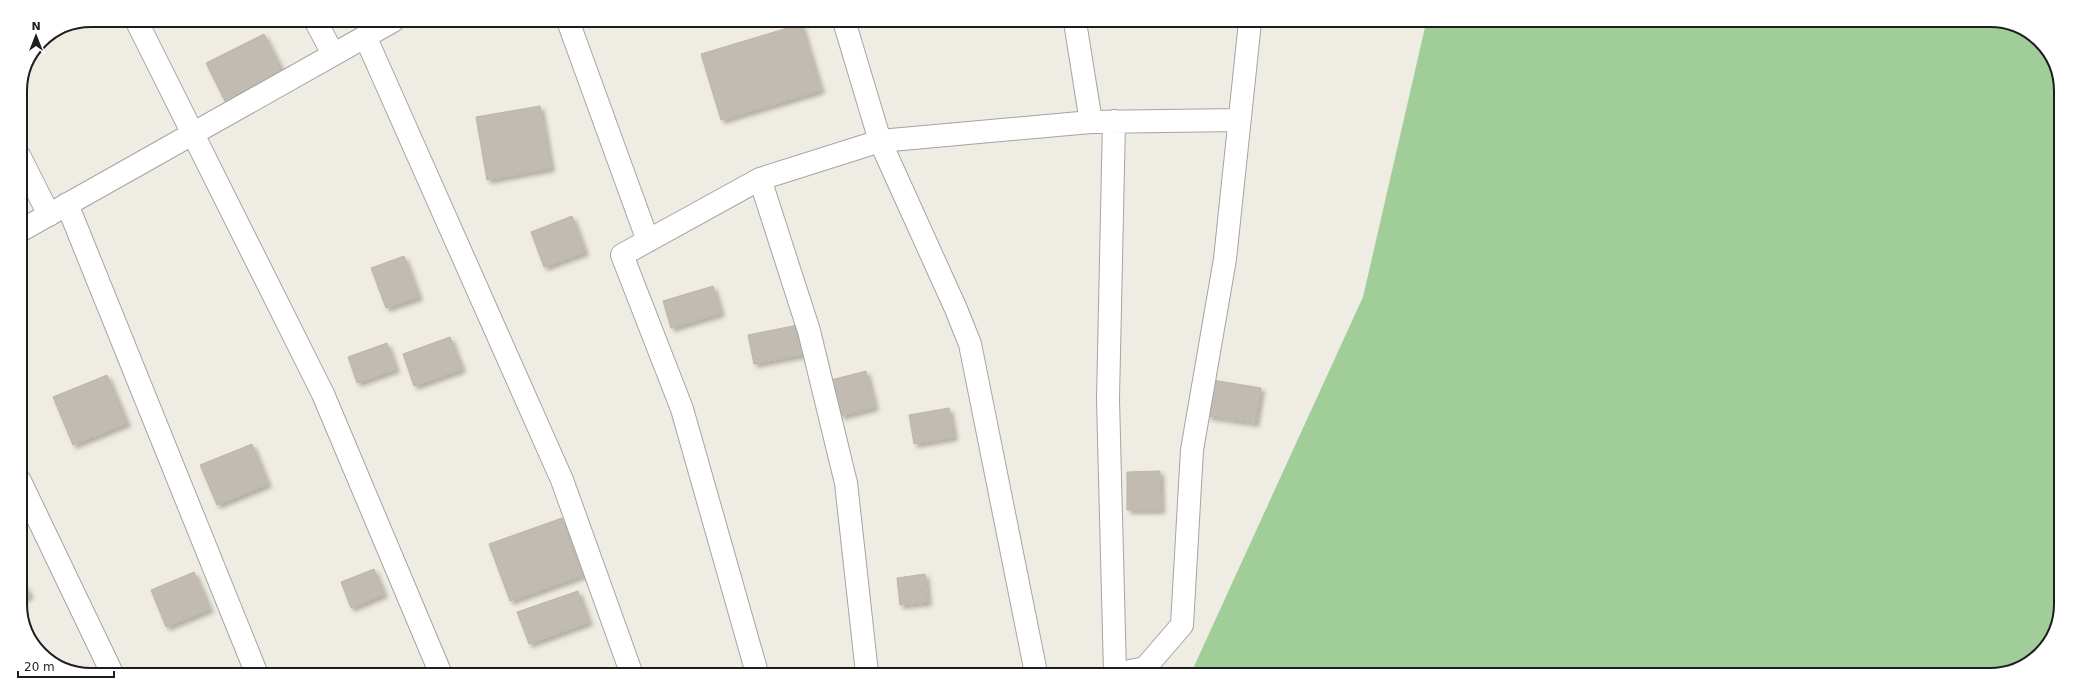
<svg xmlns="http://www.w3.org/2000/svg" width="2081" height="695" font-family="'DejaVu Sans',sans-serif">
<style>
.forest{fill:#a0cd98}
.building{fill:#c2bbb2;stroke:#bfb4a5;filter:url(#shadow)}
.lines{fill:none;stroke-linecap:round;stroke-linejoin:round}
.minor-casing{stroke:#a4a4a4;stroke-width:24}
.minor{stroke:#fff;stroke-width:22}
.rim{fill:none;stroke:#1d1d1d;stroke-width:2}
</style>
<defs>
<filter id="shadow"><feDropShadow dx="3.5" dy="3.5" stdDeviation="2" flood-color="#0004"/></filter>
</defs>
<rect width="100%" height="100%" fill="#eeece3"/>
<path class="forest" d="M1426,23L2013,24L2046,48L2061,86L2057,627L2033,660L1990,675L1191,673L1363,297Z"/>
<path class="building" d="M801,24L821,90L721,120L701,54Z
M264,34L285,76L227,105L206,63Z
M540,106L551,168L487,180L476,117Z
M572,216L585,252L544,267L531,232Z
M404,256L419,297L386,308L371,268Z
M713,286L721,313L671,328L663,301Z
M798,325L804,354L754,364L748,335Z
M450,337L462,369L414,386L403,354Z
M387,343L396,369L357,383L348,357Z
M866,371L875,407L841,416L831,380Z
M107,375L127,423L73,445L53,397Z
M1212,380L1261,388L1255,423L1207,416Z
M949,408L954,437L914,444L909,415Z
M252,444L268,484L217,505L200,465Z
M1160,471L1161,510H1127V472Z
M562,518L583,575L510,601L489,544Z
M374,569L384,594L351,608L341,582Z
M194,572L210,609L166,627L151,590Z
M925,574L928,602L900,605L897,578Z
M20,578L30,595L20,601Z
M578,591L589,622L529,644L517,612Z"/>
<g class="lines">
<defs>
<path id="minor" d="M136,20L323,394L440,672
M315,20L333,54
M568,21L648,241
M844,21L880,141L956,309L970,344L1036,673
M1075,22L1091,122
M365,36L562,480L631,672
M1114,121L1108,399L1115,673
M20,157L49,215
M760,179L809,331L846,483L867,673
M67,204L256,672
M20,231L393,21
M20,481L111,671
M757,673L682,409L622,255L760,179L880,141L1091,122L1239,120
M1120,673L1145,668L1182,625L1192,450L1225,259L1250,22"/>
</defs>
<use href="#minor" class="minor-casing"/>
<use href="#minor" class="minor"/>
</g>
<path d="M0 0H2081V695H0ZM91 27H1990A64 64 0 0 1 2054 91V604A64 64 0 0 1 1990 668H91A64 64 0 0 1 27 604V91A64 64 0 0 1 91 27Z" fill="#fff" fill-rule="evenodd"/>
<path class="rim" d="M91 27H1990A64 64 0 0 1 2054 91V604A64 64 0 0 1 1990 668H91A64 64 0 0 1 27 604V91A64 64 0 0 1 91 27Z"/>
<g transform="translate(36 36)" stroke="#ffffff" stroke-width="3" paint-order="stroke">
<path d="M0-3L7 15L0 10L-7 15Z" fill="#1d1d1d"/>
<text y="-6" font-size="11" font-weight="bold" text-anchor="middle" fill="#1d1d1d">N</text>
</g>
<path d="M18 671v6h96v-6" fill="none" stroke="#1d1d1d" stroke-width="2"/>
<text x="24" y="671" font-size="12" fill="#1d1d1d" stroke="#ffffff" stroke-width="3" paint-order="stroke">20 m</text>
</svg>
